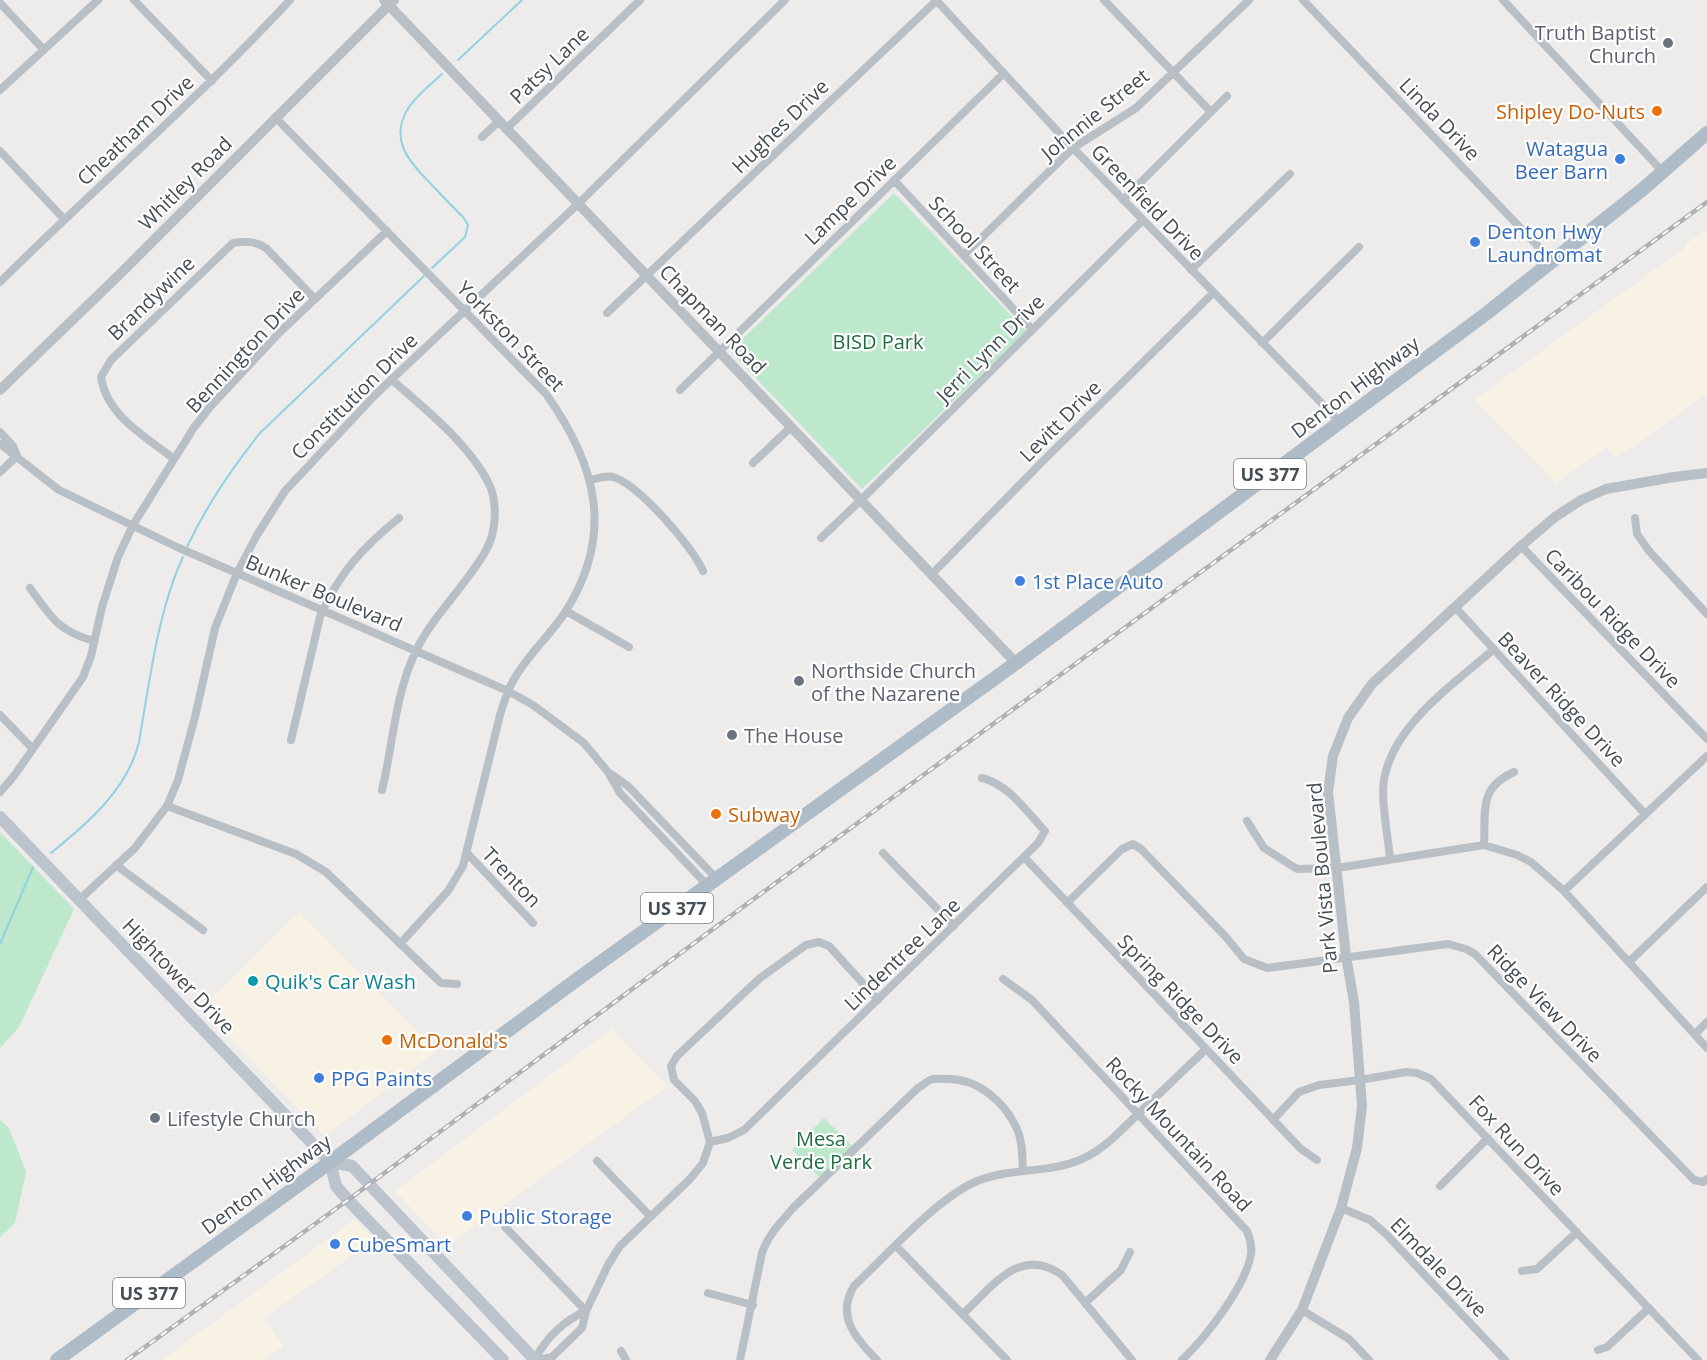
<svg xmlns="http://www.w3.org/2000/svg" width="1707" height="1360" font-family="'Open Sans',sans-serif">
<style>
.commercial{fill:#f8f2e5}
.green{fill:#bde8cc}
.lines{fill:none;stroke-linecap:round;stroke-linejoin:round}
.stream{stroke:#8fd2e0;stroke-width:2}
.minor{stroke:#b8c0c6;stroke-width:8}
.tertiary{stroke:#b8c0c6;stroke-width:10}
.secondary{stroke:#bbc4cd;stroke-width:12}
.primary{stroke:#aebcc7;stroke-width:14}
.rail-casing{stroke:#aeb1b5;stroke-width:4.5}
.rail{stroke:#fff;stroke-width:2;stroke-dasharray:7;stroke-linecap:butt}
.worship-dot{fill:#6b7280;stroke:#fff;stroke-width:2}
.food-dot{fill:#e8710a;stroke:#fff;stroke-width:2}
.shop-dot{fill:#3f7fe0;stroke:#fff;stroke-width:2}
.culture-dot{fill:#0f9aa8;stroke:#fff;stroke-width:2}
.labels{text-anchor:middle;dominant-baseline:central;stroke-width:4.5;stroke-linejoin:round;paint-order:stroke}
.shield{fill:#fff;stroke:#7e8489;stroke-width:1.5}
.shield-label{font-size:18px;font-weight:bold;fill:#464f56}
.worship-label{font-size:20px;fill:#5b616d;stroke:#fff;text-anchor:start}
.street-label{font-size:20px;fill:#464f56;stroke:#fff}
.food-label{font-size:20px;fill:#c56008;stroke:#fff;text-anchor:start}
.shop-label{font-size:20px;fill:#366cbe;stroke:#fff;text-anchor:start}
.park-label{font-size:20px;fill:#216d44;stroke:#fff}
.culture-label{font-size:20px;fill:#0d838f;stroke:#fff;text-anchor:start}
</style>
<rect width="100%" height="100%" fill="#eeebeb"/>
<path class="commercial" d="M1707,229V393L1634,447L1614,457L1607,447L1556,483L1474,400L1686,247L1685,245Z
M299,912L437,1051L325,1136L201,1009Z
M612,1029L667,1086L448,1246L395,1191Z
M355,1219L374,1240L264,1318L283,1346L264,1360H162Z"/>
<path class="green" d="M894,193L1026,331L862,489L730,351Z
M0,832L74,909L19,1027L0,1048Z
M824,1118L853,1147L820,1178L792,1150Z
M0,1120L9,1128L26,1172L15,1223L0,1237Z"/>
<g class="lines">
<path class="stream" d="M458,60L522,0
M432,268L465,237L468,225L463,217C452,206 441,195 431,184C409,162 388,139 409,107C418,94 430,85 442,74
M187,547C206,506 232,468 260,433L424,276
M51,853C87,824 128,789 139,742C149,685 158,610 183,557
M0,944L33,867"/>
<path class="minor" d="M134,0L212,81
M936,0L1073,148L1340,422
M1104,0L1211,112
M1303,0L1553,262
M1503,0L1663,172
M0,3L44,50
M0,90L98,0
M275,117L546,394C596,464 615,533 566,611C550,636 527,655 513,681C507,691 504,703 500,715L463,866L448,891L400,944
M506,129L640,0
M482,137L499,121
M0,151L64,219
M894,180L1032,329
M1123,200L1227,96
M964,255L1073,148L1136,108L1249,0
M1191,270L1290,174
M0,282C96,187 198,99 290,0
M607,313L937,0
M1262,343L1359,247
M680,390L1004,73
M0,432L13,446L17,456
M0,444L59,490L179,548L508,691L533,705L584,743L608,772L620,793L708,886
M173,458C146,437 106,415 101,377L111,360L233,243C246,241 255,241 266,248L315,299
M753,463L791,427
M0,472L17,456
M590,480C597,479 605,475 613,477C638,484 693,547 703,571
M1635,518L1637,534L1649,551L1707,614
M821,538L861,500L1143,220
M1521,546L1707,739
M932,574L1044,460L1213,293
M30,588C51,617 58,631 94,641
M1455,607L1645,814
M566,611L629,647
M0,715L32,748
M291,740L320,617C338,574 363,547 399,518
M611,774L628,786L717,879
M382,790C393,745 395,695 415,653C432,616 465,587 485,552C497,533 498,501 488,482C468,443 424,408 391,379
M0,792L14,776L83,677L91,656L102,607L118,557L133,525L193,429L210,407L279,333L387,231
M167,806L296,854L326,872L441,983L457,984
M1247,821L1264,848L1297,869L1337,868L1484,845L1517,855L1531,862L1564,891L1707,1048
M1484,845C1486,811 1478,788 1514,772
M467,853L533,923
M883,853L954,926
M1024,857L1301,1149L1317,1160
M1390,859C1388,837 1383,813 1383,790C1385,730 1453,685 1494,649
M116,865L203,930
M1564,891L1707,756
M79,900L135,848L167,806L178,780L195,717L215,628L237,573L257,535L285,491L376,394L578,204L785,0
M1067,903L1122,849L1133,844L1141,849L1226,937L1244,959L1267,968L1448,944L1466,949L1475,954L1694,1180L1703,1182L1707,1179
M1630,961L1707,887
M1003,979L1032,1000L1247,1231C1250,1239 1252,1245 1251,1254C1246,1286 1205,1338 1182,1360
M1695,1034L1707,1022
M1273,1120L1299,1092L1319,1085L1360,1080L1406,1072L1417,1073L1431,1079L1698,1360
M710,1142L728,1138L744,1130L1038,843L1045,831C1027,812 1008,784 982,778
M597,1161L650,1216
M1440,1186L1488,1138
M1341,1208L1370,1220L1386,1234L1505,1360
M505,1227L586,1311
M896,1246L1007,1360
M1522,1271L1537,1269L1577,1232
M708,1293L753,1305
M1085,1303L1121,1270L1130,1252
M1302,1310L1349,1339L1369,1360
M963,1314C993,1286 1021,1244 1063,1276L1132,1360
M1598,1350L1607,1347L1649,1308
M621,1351L626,1360
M535,1360C545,1338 565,1320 586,1311
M538,1360L552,1357L582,1328L586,1311L608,1265L620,1246L690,1179L703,1163L710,1142L702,1113L695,1101L674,1080L671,1066L677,1056L760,978L806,945L819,942L829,946L878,1000
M740,1360L762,1253C768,1235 781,1222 793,1208L918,1088C922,1086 926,1082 930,1080C935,1078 943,1079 949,1079C978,1079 1005,1102 1017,1129C1023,1142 1022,1157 1023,1171
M877,1360C855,1338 836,1316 854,1286C887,1255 935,1200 975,1182C1009,1167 1049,1174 1082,1159C1093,1154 1103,1147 1112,1139L1206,1049"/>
<path class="tertiary" d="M384,0L1016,663
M0,390L119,275L394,0
M1270,1360L1302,1310L1341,1208L1357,1148L1362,1106L1354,1002L1346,956L1328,792L1333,756L1348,718L1372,684L1521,546L1555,517L1581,500L1606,489L1674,477L1707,473"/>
<path class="secondary" d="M0,817L330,1162
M330,1162L352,1166L535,1360
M330,1162L336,1186L348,1200L503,1360"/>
<path class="primary" d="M57,1360L322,1168L579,978L1016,663L1487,313L1643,189L1707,133"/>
<defs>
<path id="rail" d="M127,1360L348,1200L736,912L1707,202"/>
</defs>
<use href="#rail" class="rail-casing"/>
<use href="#rail" class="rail"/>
</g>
<g class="worship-dot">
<circle cx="1668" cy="43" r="6"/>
<circle cx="799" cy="681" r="6"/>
<circle cx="732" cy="735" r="6"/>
<circle cx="155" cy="1118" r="6"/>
</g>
<g class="food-dot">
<circle cx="1657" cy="111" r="6"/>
<circle cx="716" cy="814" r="6"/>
<circle cx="387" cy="1040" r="6"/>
</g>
<g class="shop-dot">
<circle cx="1620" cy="159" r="6"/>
<circle cx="1475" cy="242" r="6"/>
<circle cx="1020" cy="581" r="6"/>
<circle cx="319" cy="1078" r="6"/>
<circle cx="467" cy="1216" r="6"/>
<circle cx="335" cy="1244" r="6"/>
</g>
<circle class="culture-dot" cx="253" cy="981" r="6"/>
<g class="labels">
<g class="shield">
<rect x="1234" y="459" width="72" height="30" rx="4.5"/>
<rect x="641" y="893" width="72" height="30" rx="4.5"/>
<rect x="113" y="1278" width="72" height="30" rx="4.5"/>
</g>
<g class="shield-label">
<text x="1270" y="474">US 377</text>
<text x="677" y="908">US 377</text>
<text x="149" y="1293">US 377</text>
</g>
<g class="worship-label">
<text x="1656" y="32" text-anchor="end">Truth Baptist<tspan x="1656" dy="23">Church</tspan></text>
<text x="811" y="670">Northside Church<tspan x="811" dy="23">of the Nazarene</tspan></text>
<text x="744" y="735">The House</text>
<text x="167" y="1118">Lifestyle Church</text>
</g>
<g class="street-label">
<text transform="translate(549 65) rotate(-44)">Patsy Lane</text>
<text transform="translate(1095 114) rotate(-39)">Johnnie Street</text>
<text transform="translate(1440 119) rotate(46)">Linda Drive</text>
<text transform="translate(780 126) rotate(-44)">Hughes Drive</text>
<text transform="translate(135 130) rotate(-43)">Cheatham Drive</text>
<text transform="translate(185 183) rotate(-45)">Whitley Road</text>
<text transform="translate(850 200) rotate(-44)">Lampe Drive</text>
<text transform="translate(1148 202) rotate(46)">Greenfield Drive</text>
<text transform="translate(975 244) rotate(47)">School Street</text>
<text transform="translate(151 298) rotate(-44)">Brandywine</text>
<text transform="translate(713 319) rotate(46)">Chapman Road</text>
<text transform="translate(511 336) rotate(46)">Yorkston Street</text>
<text transform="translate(990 348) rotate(-45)">Jerri Lynn Drive</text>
<text transform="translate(245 350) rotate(-47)">Bennington Drive</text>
<text transform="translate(1355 387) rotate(-37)">Denton Highway</text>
<text transform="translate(354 396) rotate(-45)">Constitution Drive</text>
<text transform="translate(1060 421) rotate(-45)">Levitt Drive</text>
<text transform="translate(324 593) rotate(23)">Bunker Boulevard</text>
<text transform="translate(1613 618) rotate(46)">Caribou Ridge Drive</text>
<text transform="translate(1562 699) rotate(47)">Beaver Ridge Drive</text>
<text transform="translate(512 877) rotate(46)">Trenton</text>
<text transform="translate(1322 878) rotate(-95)">Park Vista Boulevard</text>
<text transform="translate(902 954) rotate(-44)">Lindentree Lane</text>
<text transform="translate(179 976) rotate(46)">Hightower Drive</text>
<text transform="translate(1181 999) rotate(46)">Spring Ridge Drive</text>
<text transform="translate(1545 1003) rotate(46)">Ridge View Drive</text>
<text transform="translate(1179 1134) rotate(47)">Rocky Mountain Road</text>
<text transform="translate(1517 1145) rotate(47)">Fox Run Drive</text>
<text transform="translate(266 1184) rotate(-36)">Denton Highway</text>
<text transform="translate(1439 1267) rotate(46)">Elmdale Drive</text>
</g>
<g class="food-label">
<text x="1645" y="111" text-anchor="end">Shipley Do-Nuts</text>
<text x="728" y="814">Subway</text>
<text x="399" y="1040">McDonald's</text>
</g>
<g class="shop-label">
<text x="1608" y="148" text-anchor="end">Watagua<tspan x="1608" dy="23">Beer Barn</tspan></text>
<text x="1487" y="231">Denton Hwy<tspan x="1487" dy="23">Laundromat</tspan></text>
<text x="1032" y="581">1st Place Auto</text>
<text x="331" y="1078">PPG Paints</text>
<text x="479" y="1216">Public Storage</text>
<text x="347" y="1244">CubeSmart</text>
</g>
<g class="park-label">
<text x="878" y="341">BISD Park</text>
<text x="821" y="1138">Mesa<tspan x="821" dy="23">Verde Park</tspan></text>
</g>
<g class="culture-label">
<text x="265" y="981">Quik's Car Wash</text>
</g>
</g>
</svg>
